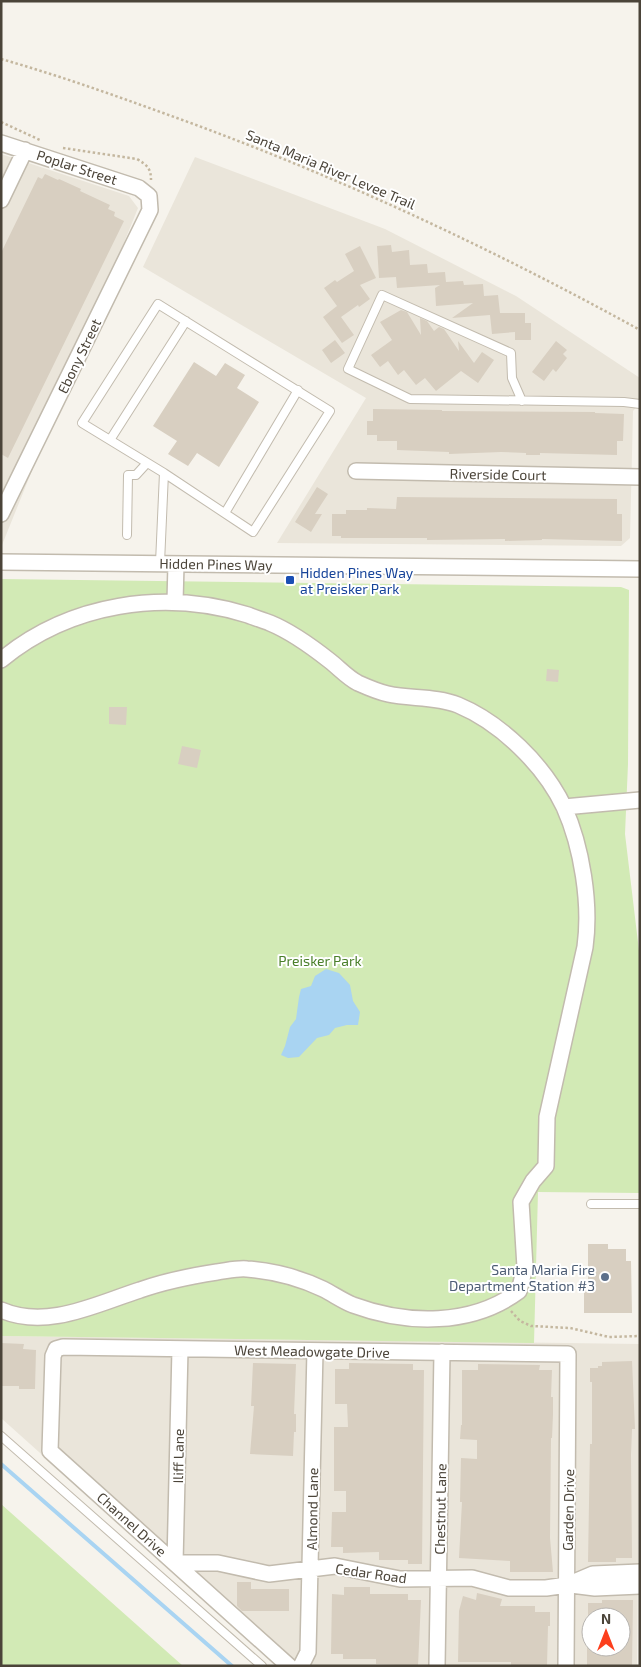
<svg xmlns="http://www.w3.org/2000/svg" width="641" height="1667" font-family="'Exo 2',sans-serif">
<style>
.residential{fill:#eae5da;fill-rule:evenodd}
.green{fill:#d2eab5}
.water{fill:#a9d4f2}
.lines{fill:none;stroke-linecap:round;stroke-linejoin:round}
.stream{stroke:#a9d4f2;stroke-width:4}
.building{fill:#d8cfc1}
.lane-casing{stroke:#c2bbae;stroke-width:10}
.street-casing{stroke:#c2bbae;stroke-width:18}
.path{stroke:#c4b79f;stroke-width:2.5;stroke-dasharray:2.5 2.5;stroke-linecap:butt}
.lane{stroke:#fff;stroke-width:8}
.street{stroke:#fff;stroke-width:15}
.transit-dot{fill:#1a4fb4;stroke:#fff;stroke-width:2}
.service-dot{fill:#5c6f8a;stroke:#fff;stroke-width:2}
.labels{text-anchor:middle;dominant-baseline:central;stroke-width:4;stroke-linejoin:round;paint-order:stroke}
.street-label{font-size:14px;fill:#4b4439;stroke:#fff}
.transit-label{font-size:14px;fill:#164399;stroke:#fff;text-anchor:start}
.park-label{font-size:14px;fill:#4a7f2a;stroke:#fff}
.service-label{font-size:14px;fill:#4e5e75;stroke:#fff;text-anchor:end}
</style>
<rect width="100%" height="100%" fill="#f6f3ec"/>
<path class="residential" d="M1,154L129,196L138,208L2,545Z
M195,157L385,229L516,296L640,378V403L633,411L630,538L621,546L277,543L366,398L143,267Z
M1,1336L640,1344L637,1666H278L1,1418ZM591,1617H621V1647H591Z"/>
<path class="green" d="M1,579L621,587L629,590L628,764L625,834L640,959V1193L538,1192L534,1343L1,1336Z
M1,1504L183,1666H1Z"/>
<path class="water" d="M326,969L339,973L350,985L353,1001L360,1012L358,1025H347L335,1028L329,1035L317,1038L299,1057L288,1058L281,1055L285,1046L290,1027L296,1019L299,997L301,989L311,986L315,976Z"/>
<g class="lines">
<path class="stream" d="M1,1464L232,1666"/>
</g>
<path class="building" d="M45,174L58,180L59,179L81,189L80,191L110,205L108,209L115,212L114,216L124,221L8,458L1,454V253L38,177L42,179Z
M391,245L392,252L409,250L410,265L427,264L428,273L445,272L446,282L463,281L464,285L483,284L484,296L498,295L500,313H525V323H531V340H515V332L492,334L490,315L452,318L473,303L436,306L435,288L440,285L397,288L396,277L379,278L377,246Z
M360,246L376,278L360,285L370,299L359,307L358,305L341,317L354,335L342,343L323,317L337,306L324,288L335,280L337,282L354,271L345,254Z
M401,310L407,312L421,335L420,318L427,321L434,331L439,327L444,329L459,351L458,341L474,363L482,352L494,360L478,383L461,371L436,391L425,378L416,385L404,370L398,375L388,361L380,367L371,355L392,340L380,322Z
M335,340L345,353L331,363L322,350Z
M556,341L567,350L563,354L567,358L556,372L553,369L544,381L532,372Z
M194,362L216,376L225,363L245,375L237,388L259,402L219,467L197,453L188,466L168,454L177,441L153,426Z
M373,409L442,410V411L595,412V413L624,414L623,441H617V455L540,453V455H526V453L501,452L449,454V452L397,450V441H377V435H367V421H373Z
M317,487L328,494L315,514H322L311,532L295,522Z
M397,497L617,499V514H622V541L542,539V540L505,541V539L427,540V538H341V536H332V514H346V510H367V508L396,509Z
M547,669L559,670L558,682L546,681Z
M109,707H127L126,725L109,724Z
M182,746L201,750L197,768L178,764Z
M588,1244H608V1249H626V1261H631L632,1313H584V1286H588Z
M1,1343L24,1344L23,1349L36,1350L35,1389H19V1386H1Z
M632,1361L635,1429H632L631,1455L632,1558H616V1562H588L590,1444H592V1382H590V1368H598V1366H602V1362Z
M253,1363L296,1364L294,1414H296V1432H294L293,1456L250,1454L254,1406H251Z
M349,1363L413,1364V1370H424L422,1564H408V1560H379V1552L343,1553V1547H331L332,1512H346V1491H334V1427H348L347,1404H335V1369H349Z
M478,1364L540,1365L539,1370H552L551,1397H553V1414L552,1438H551L550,1538L553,1572H510V1561L459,1558L462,1502H460L461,1458L477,1459V1440L460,1439L461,1425H462V1370H478Z
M237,1582H251V1589H289V1611H242L237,1606Z
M344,1587H370V1594H408V1600H421L418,1666L376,1664V1659H343V1654H331L332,1594L344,1595Z
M477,1593L502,1599L500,1606H535V1612H550V1626H548L547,1666H511V1662H458L459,1611L463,1596L476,1600Z
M602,1600H633L632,1666L587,1665V1647L621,1648V1617H588V1603H602Z"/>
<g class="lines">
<defs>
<path id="lane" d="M522,401L512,378L511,353L382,295L348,369L410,399L624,402L640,404
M110,440L186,321
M225,513L298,390
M127,535L128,475H136L147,463
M160,563L164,473L253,532L330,411L158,304L82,423L164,473
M591,1204H640
M1,1436L262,1666"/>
<path id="street" d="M1,143L139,188L149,196L150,210L1,514
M1,200L25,150
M356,471L640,477
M1,562L640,569
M175,602L176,564
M1,660C70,603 164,589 248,615C255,618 263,620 270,623C292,632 311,646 330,661C339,668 348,678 358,683C367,687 378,692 388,694C410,699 436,696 458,705C501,723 544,765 564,807C582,847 591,904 585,947L547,1117L546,1166L533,1181L521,1202L525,1267L519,1291C472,1326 407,1325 353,1305C343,1301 333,1294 323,1289C300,1278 273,1271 247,1269C237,1268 226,1271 217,1272C191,1276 165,1281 140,1290C96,1304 47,1330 1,1310
M564,807L640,800
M180,1349L175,1563H218L269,1574L335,1566L400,1579L472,1578L509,1588H546L567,1585L593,1574L640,1572
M571,1585L595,1588L640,1586
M289,1666L50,1451L53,1356L56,1349L63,1347L568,1354L566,1666
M301,1666L308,1652L315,1351
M437,1666L442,1352"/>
</defs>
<use href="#lane" class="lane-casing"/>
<use href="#street" class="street-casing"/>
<path class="path" d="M1,59C61,76 119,97 177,118C337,176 491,248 640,330
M1,122L40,140
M63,148L137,159C147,165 151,168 151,180
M511,1311L520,1321L531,1326L570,1328L609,1337L640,1336"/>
<use href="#lane" class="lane"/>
<use href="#street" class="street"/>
</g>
<rect class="transit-dot" x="285" y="575" width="10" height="10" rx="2.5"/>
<circle class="service-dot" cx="605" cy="1277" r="5"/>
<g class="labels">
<g class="street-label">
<text transform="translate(77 167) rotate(18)">Poplar Street</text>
<text transform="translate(331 169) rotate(23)">Santa Maria River Levee Trail</text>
<text transform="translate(79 356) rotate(-64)">Ebony Street</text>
<text transform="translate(498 474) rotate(1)">Riverside Court</text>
<text transform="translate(216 564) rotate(1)">Hidden Pines Way</text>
<text transform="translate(312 1351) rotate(1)">West Meadowgate Drive</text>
<text transform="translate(178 1456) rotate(-89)">Iliff Lane</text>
<text transform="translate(312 1509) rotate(-89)">Almond Lane</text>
<text transform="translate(440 1509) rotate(-89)">Chestnut Lane</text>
<text transform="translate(568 1510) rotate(-89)">Garden Drive</text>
<text transform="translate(132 1524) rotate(42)">Channel Drive</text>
<text transform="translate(371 1573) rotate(8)">Cedar Road</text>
</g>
<g class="transit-label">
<text x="300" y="572">Hidden Pines Way<tspan x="300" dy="16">at Preisker Park</tspan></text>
</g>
<g class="park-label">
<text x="320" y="960">Preisker Park</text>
</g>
<g class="service-label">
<text x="595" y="1269">Santa Maria Fire<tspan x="595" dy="16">Department Station #3</tspan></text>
</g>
</g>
<rect width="641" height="1667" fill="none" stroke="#4b4439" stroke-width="5"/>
<g transform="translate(606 1632)"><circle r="24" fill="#ffffff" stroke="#b7b4b0"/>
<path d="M0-4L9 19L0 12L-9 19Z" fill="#fc3f1d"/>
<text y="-8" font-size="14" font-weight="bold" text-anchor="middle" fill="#4b4439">N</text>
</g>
</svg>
